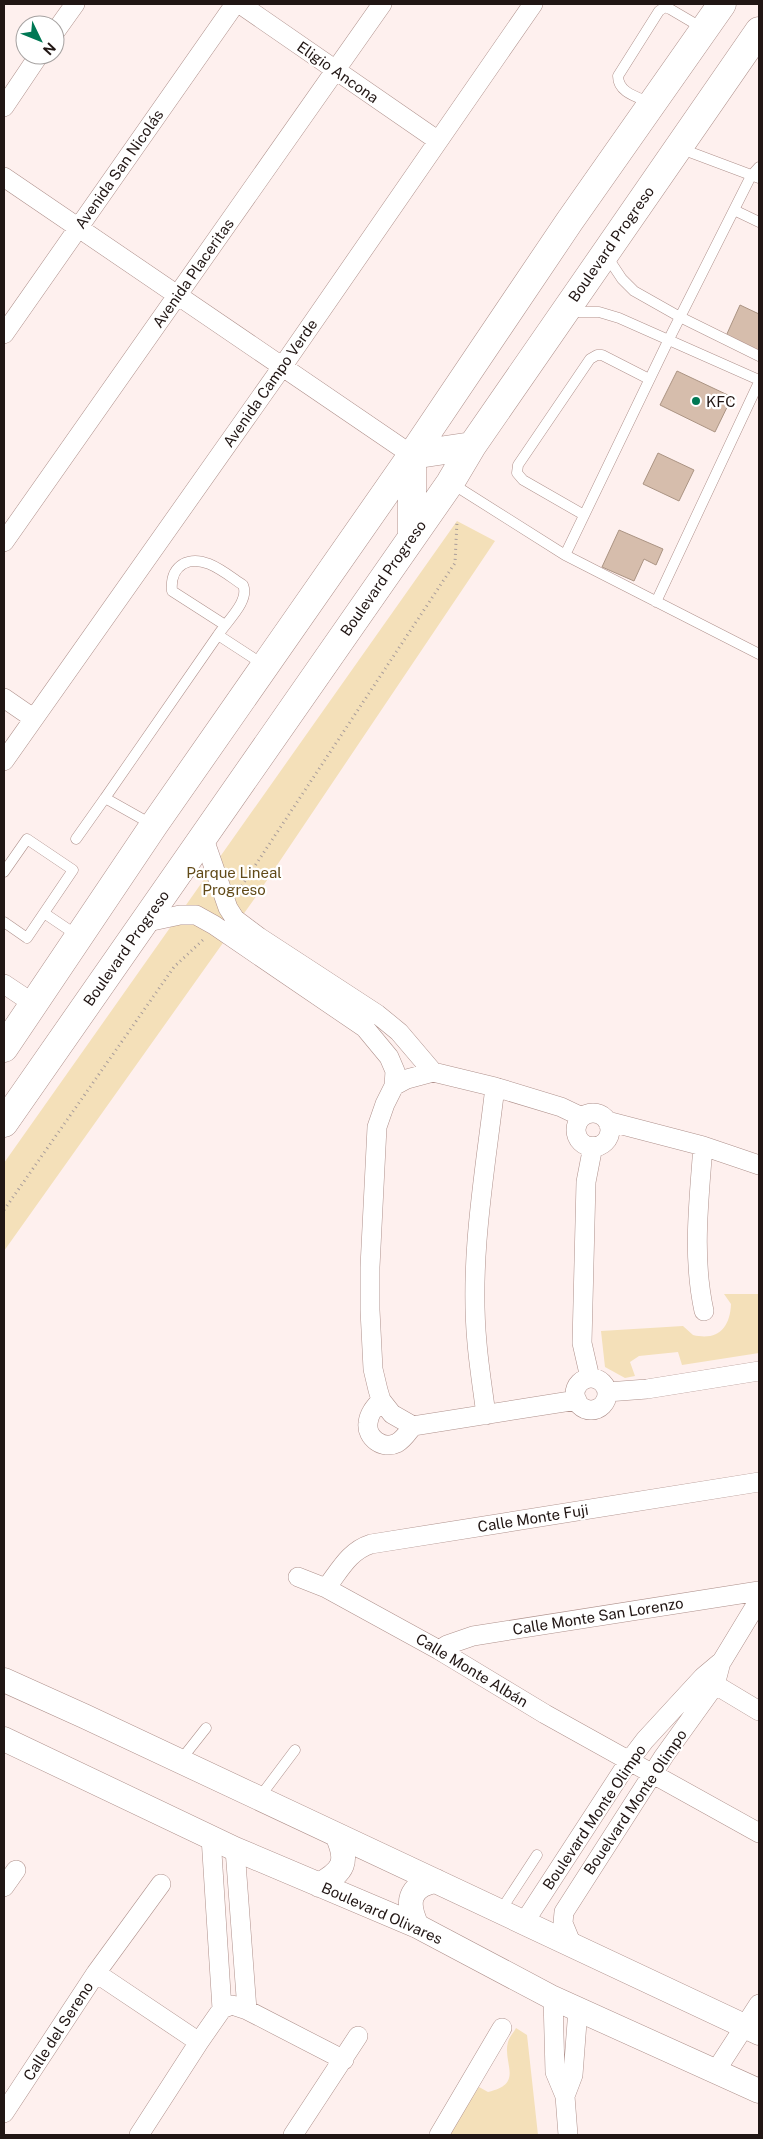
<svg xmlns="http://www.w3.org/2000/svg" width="763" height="2139" font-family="'Public Sans',sans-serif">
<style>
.green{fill:#f4e0b9}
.building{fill:#d6bdac;stroke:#ab9483}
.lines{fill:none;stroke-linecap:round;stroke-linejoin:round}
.service-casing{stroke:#af918c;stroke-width:11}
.minor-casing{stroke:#af918c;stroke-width:20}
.tertiary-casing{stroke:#af918c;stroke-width:25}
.primary-casing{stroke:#af918c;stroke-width:29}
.path{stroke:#a89c9a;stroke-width:3;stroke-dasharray:1 4;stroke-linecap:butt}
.service{stroke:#fff;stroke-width:10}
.minor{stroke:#fff;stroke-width:19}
.tertiary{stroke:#fff;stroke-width:24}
.primary{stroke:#fff;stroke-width:28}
.poi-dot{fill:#007854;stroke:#fff;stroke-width:2}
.labels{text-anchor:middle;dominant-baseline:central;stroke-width:4.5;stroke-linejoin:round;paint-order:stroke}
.street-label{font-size:15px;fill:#211614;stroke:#fff}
.poi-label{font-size:15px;fill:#211614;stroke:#fff;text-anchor:start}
.park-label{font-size:15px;fill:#614a18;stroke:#fff}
</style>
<rect width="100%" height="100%" fill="#fef0ee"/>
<path class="green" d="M457,521L495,541L257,895L4,1251V1163Z
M724,1294H759V1353L682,1365L678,1352L639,1356L630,1362L635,1376L625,1378L605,1367L601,1331L683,1326L693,1335C718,1341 730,1328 731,1304Z
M516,2028L527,2035L538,2135H449L448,2134L479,2087L488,2092C525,2084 502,2063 508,2042C509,2037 514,2032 516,2028Z"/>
<path class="building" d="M740,305L759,314V352L726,336Z
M677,371L732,397L715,432L660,405Z
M658,453L694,470L679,501L643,484Z
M619,530L663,549L656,565L644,559L634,581L602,567Z"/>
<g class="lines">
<defs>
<path id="service" d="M651,103C638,97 618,93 618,76L659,11L665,7L670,9L704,29
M679,148L759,178
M734,210L759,222
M606,255L622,279L634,291L680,317L759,356
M568,312H599L619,318L759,380
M451,483L565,555L759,654
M584,515L523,480L517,473L518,465L590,359L597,355H602L649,379
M565,555L669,339L751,176L759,167
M656,602L759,382
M218,635C227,621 250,601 243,585C226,574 203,553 183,564C173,570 171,580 172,591L225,625
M153,825L105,798L218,635L264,665
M76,839L105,798
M4,872L27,839L73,870L27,938L4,922
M44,913L78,936
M180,1761L206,1728
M259,1798L295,1750
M501,1910L537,1855"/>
<path id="minor" d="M240,4L437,140
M55,32L75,4
M4,107L39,55
M4,177L412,455
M4,334L235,4
M4,542L382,4
M4,698L33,718
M4,761L282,367L533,4
M203,836L228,908L235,919L259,937L377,1014L399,1032L433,1072
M143,923L180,915H196L214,925L365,1028L389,1057L395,1071L394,1086L385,1104L377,1127L370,1267V1310L373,1369L378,1390L381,1400L392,1414L413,1426L577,1400
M4,984L34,1004
M394,1086L407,1079L433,1072L495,1087L561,1107L582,1117
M576 1130a17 17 0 1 1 34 0a17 17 0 1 1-34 0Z
M607,1121L703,1146L759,1165
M703,1146C699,1201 692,1256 704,1311
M590,1378L582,1343L586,1182L593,1146
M575 1394a16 16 0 1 1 32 0a16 16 0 1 1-32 0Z
M607,1392L647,1389L759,1371
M381,1400C375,1407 369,1413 368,1423C366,1438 383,1450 397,1443C404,1439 408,1432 413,1426
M486,1415C483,1391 479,1367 477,1343C469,1258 485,1172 495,1087
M298,1577L326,1588L439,1650L545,1714L759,1833
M326,1588C340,1570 349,1551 371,1544L759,1482
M439,1650L447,1645L473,1636L759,1591
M704,1678L759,1711
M211,1837L222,2009
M235,1849L247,2010
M4,1887L16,1870
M525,1921L629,1761L645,1740L703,1677L722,1661L759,1600
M572,1945L563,1923L564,1912L664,1756L715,1685L721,1662
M96,1973L199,2042
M553,1998L555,2072L565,2096L568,2135
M715,2072L759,2004
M565,2096L573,2075L578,2009
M4,2113L96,1973L161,1884
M139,2135L199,2042L222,2009L232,2005L247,2010L344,2060
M293,2135L358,2036
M439,2135L502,2028"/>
<path id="tertiary" d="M4,1680L84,1716L759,2033
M4,1739L235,1849L417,1926L553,1998L759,2091
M319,1885C344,1871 349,1862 337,1835
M417,1926C406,1903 408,1886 436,1881"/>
<path id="primary" d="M412,536V455L472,446
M4,1048L154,825L412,455L569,222L722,4
M4,1123L450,483L472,446L759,31"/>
</defs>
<use href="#service" class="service-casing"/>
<use href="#minor" class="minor-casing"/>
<use href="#tertiary" class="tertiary-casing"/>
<use href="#primary" class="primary-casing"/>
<path class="path" d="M239,890L455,563L457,521
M4,1210L174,967L205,938"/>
<use href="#service" class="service"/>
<use href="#minor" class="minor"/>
<use href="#tertiary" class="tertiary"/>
<use href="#primary" class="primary"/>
</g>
<circle class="poi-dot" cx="696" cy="401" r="5"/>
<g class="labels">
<g class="street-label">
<text transform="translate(338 72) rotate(35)">Eligio Ancona</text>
<text transform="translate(119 169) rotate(-55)">Avenida San Nicolás</text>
<text transform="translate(611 244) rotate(-55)">Boulevard Progreso</text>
<text transform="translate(193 273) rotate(-55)">Avenida Placeritas</text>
<text transform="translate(270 383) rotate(-55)">Avenida Campo Verde</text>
<text transform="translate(383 578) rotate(-55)">Boulevard Progreso</text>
<text transform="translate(126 948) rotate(-55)">Boulevard Progreso</text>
<text transform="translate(533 1518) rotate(-9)">Calle Monte Fuji</text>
<text transform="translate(598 1616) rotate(-9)">Calle Monte San Lorenzo</text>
<text transform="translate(472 1670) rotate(31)">Calle Monte Albán</text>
<text transform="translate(635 1802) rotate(-56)">Bouelvard Monte Olimpo</text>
<text transform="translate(594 1817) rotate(-56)">Boulevard Monte Olimpo</text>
<text transform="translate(382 1913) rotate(24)">Boulevard Olivares</text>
<text transform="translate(58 2031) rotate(-57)">Calle del Sereno</text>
</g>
<g class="poi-label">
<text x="706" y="401">KFC</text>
</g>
<g class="park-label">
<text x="234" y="872">Parque Lineal<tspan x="234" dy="17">Progreso</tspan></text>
</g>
</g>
<rect width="763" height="2139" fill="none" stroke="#211614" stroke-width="10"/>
<g transform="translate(40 40) rotate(133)"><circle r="24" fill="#ffffff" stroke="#a6a2a1"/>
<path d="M0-4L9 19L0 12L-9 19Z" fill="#007854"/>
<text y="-8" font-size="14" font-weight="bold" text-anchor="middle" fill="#211614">N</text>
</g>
</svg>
